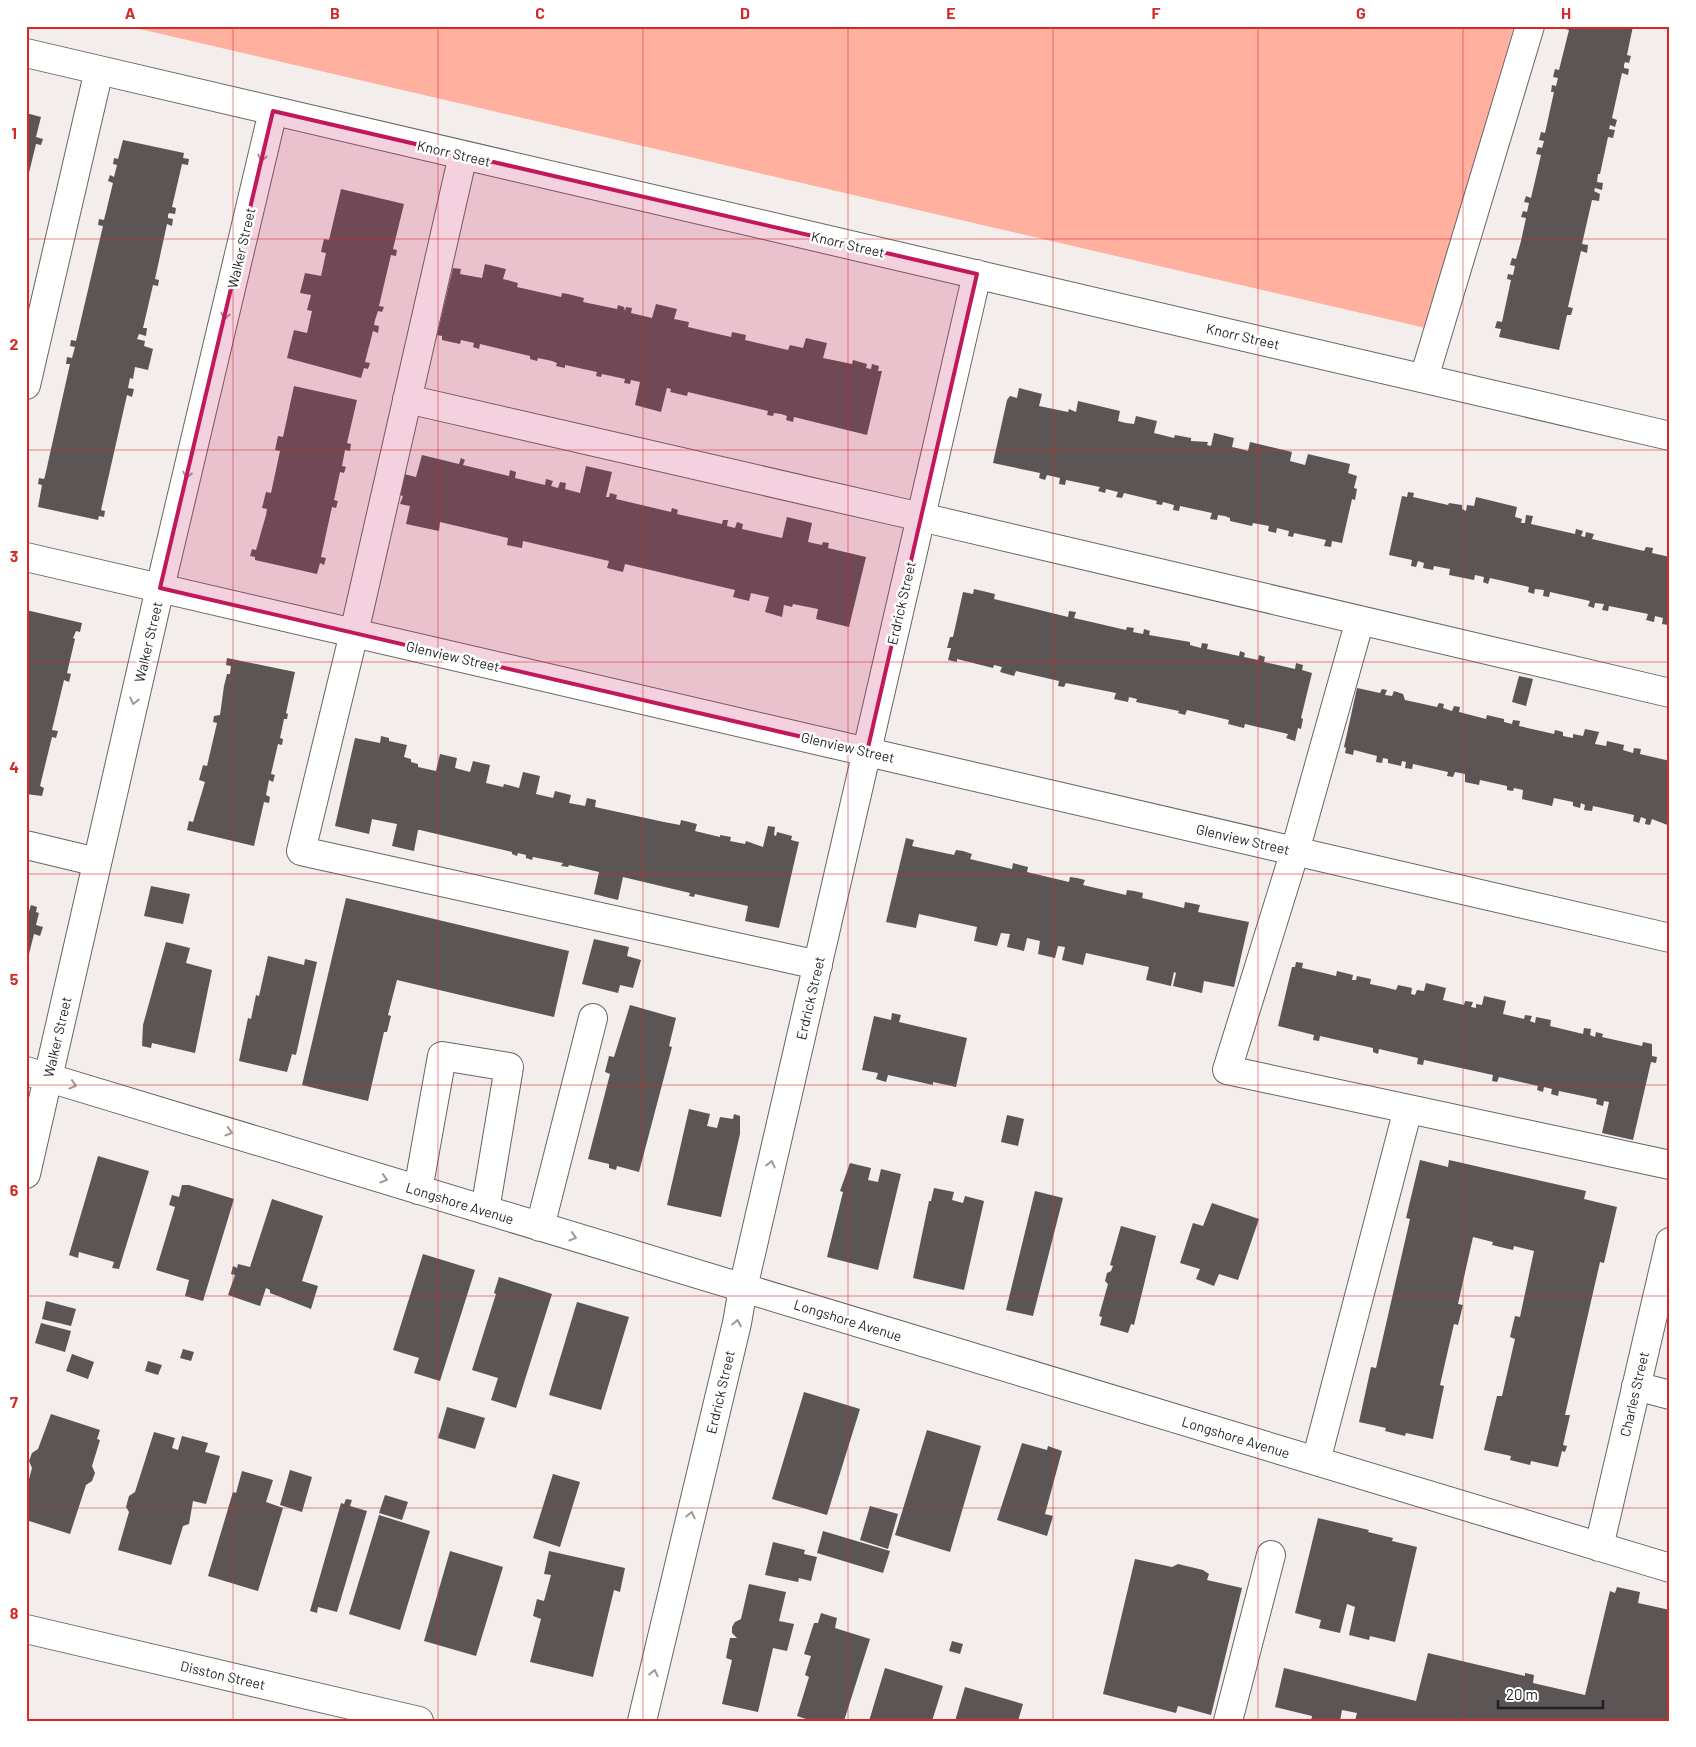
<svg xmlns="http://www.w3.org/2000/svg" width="1696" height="1747" font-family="Barlow,sans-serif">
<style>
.green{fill:#ffb09e}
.building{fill:#5b5655}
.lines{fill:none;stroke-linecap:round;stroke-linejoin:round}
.minor-casing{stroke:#696462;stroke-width:30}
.minor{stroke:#fff;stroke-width:28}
.oneway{stroke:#9b9a9a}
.marked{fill:#c2185b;fill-opacity:0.2;stroke:#c2185b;stroke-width:4;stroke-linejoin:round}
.grid{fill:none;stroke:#d62828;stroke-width:1;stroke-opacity:0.55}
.labels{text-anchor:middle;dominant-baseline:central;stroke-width:5;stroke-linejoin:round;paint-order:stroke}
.street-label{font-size:14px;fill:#211f1f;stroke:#fff}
.neatline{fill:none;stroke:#d62828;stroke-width:2}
.grid-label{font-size:16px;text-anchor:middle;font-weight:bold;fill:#d62828}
</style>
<rect width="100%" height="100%" fill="#f3edeb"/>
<path class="green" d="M127,26H1514L1430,329Z"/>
<path class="building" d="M1566,26H1633L1627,55L1631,56L1629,63L1625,62L1624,65V68L1629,69L1628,75L1622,73L1612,118L1617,120L1615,127L1610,125L1609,129L1615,130L1613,138L1608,137L1600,174H1598L1597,182L1603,183L1602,190L1595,188L1594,191L1600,194L1599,201L1592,200L1582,244L1588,245L1587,253L1581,251L1568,307L1573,308L1571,315H1567L1559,350L1499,337L1501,329L1495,328L1497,321L1502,322L1511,280L1507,279L1508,274L1513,275L1515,266L1510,265L1512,258L1516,259L1521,241L1526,218L1521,217L1523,211L1527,212L1529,203L1524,202L1526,196L1531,198L1541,155L1536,154L1538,147L1542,148L1544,141L1539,140L1541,132L1545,133L1554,92H1551L1552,85L1556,86L1558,78L1553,77L1555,69L1559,70L1569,30L1565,29Z
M26,113L41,117L36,137L43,139L41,145L36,144L27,181Z
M123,140L184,153L183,158L189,159L188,165L182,164L172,207L176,208L175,214L169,213L168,215V218L173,219L172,226L167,224L155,279L159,280L158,286L153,285L143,328H147L146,336L139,334L137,339L145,341L144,346L153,349L148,370L135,367L133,379L130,378L128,388L134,389L132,397L127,395L101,510L105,511L104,517L99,516L98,520L38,507L42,485L38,484L39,478L44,479L45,476L70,364H66L67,357L72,358L75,347L70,346L71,340L76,341L103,226L98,225L99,219L104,220L113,183L108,181L110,175L114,177L117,165L113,164L114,158L118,159Z
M341,189L404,204L393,249L397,250L396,256L391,255L379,306L384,307L382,312L378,311L375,320L374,325L379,326L378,333L373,331L365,362L370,363L368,369L364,368L361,378L287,358L294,330L307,333L312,311L307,310L311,295L300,293L305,273L321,276L326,253L321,252L322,247L324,239L329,240Z
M485,264L506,269L503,279L518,283L517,287L561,297L562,293L568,294L584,298L583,302L617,309L618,305L624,307L625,311L626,307L632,308L631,313L652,318L656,304L677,309L674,319L689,322L688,327L731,337L732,332L746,335L745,340L788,350L790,345L803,348L806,338L827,343L823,358L852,364L853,360L867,364L866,368L871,369L872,364L879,366L878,371H882L867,435L794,417L793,422L786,420L787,416L781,414L774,413L773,416L767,415L768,411L688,392L687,396L670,392L671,389L667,388L661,412L635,405L640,382L631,380L630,384L624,383L625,379L602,374L601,377L596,376L597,372L565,365V368L556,366L557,363L552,361L538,358L537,361L530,359V356L480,344L479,349L473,347L474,343L461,340L460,344L442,340V336L437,335L453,268L461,269L460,274L482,278Z
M294,386L357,400L347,443L351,444L350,451L345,450L342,466L346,467L344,473L340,472L334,500L338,501L336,508L332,507L321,557L326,558L324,565L320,563L317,574L255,560V557L250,556L252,549L256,550L266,515L267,509L262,508L266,492L271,493L280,451L275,450L278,436L283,437Z
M1019,388L1042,394L1039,406L1068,412L1069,409L1076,412L1078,401L1120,411L1118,421L1126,423L1134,424L1136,416L1157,421L1154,433L1174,438L1175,435L1191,438V441L1208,442L1207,445L1211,446L1214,433L1234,438L1232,447L1241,449L1248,451L1250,442L1292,452L1290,461L1305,465L1308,454L1350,464L1348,473L1357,476L1354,488L1357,489L1355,500L1352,499L1342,543L1332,541L1331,547L1324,546L1326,540L1294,533L1293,537L1288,536L1289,531L1277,528L1276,533L1268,531L1269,526L1253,523L1252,526L1230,521V518L1225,516L1218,515L1217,520L1210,519L1212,513L1180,506L1179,511L1173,510L1174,505L1163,502L1162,505L1156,504L1157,501L1124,493L1122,498L1116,497L1118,492L1106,489L1105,493L1098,491L1100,487L1066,480L1065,485L1059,484L1060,478L1047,475L1045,480L1039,478L1040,473L993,463L1007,400L1010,396L1017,398Z
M422,455L459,464L461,458L465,460L463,465L509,476L510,470L516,472L515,478L545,485L546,479L553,481L551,486L558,488L560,482L566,483L565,489L580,493L586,466L612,472L606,497H609L610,493L617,495L616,499L671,512L672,508L678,510L677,514L722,524L723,520H728L727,526L735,528L737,522L743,524L742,529L782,538L787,517L812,523L808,542L822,545L823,542L829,543L828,548L866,557L849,627L816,619L818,609L793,604L792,607L784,605L782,617L765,612L769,597L751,593L749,601L733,597L735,590L625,564L623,572L607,568L609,561L523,541L522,548L507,545L508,538L440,522L439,531L406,524L410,506L400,504L403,496L395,494L400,473L416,477Z
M1408,492L1414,493L1413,497L1448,505L1449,503L1462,505V509L1466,511L1467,505L1474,506L1476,497L1517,507L1515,517L1522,519L1521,523H1525L1526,515L1533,516L1531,524L1575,534L1576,529L1583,531L1581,536L1585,537L1586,532L1594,534L1592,539L1644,551L1646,547L1653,548L1652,553L1670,557L1668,625L1662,624L1663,618L1655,616L1654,622L1646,620L1648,614L1609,606L1608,611L1602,610L1604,604L1595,603L1594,608L1588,606L1590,601L1550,592L1549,597L1543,596L1544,590L1535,589L1534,594L1528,592L1529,587L1490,578L1488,584L1483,582L1484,577L1475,575L1474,580L1449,575L1450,569L1434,566L1433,570L1423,568L1424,563L1418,561L1416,567L1411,566L1412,560L1389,555L1402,496L1407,497Z
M974,589L995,594L994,599L1068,617L1069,611L1076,612L1074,618L1126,630L1127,627L1134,628L1133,632L1143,634L1144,629L1150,631L1149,635L1190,642V645L1201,648L1202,643L1208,644L1207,649L1239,656L1240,651L1245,653L1244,657L1258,660L1259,655L1265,657L1264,662L1295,669L1296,663L1303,665L1302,670L1312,673L1301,718L1303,719L1301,729L1298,728L1295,741L1286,738L1288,734L1245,724L1244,728L1228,724L1229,720L1187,710L1185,715L1178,713L1179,711L1136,702L1137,699L1129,697L1128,702L1114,699L1116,693L1066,683L1064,687L1058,686L1059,681L1016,671L1014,676L1000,672L1002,667L994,665L993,668L957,659V662L948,660L951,648H947L950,637H953L963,592L973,594Z
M26,610L82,623L80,632L76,631L73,638L75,639L67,673L71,674L69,682L64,680L52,730L58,731L56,738L52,737L40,786L44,788L42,796L26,794Z
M227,658L295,672L286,713L288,714L287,719H284L280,738L283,739L282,745L278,744L271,774L275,775L273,782L269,780L266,795L270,797L269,803L264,802L254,846L187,830L189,821L193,822L205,782L199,780L203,765L207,766L217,723L213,722L214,716L220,715L224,686L227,674H230L231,666L226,665Z
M1519,676L1533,679L1526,706L1512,702Z
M1357,688L1380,693L1382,689L1387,690L1385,695L1392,696L1394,691L1403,694L1405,700L1437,707L1439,703L1444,704L1443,708L1452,711L1454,706L1460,707L1459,712L1486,719L1487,715L1504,719V722L1512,724L1513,720L1520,721L1519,726L1554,734L1555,730L1563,732V736L1573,738V734L1583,736L1585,729L1599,732L1595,744L1606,746L1607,741L1624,745L1623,750L1633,753L1634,748L1641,749L1640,754L1670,761V826L1652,819L1650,825L1645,824L1646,819L1641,817L1639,823L1633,821L1634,815L1593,806L1592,811L1584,810L1585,805L1581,803L1580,808L1573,806V802L1554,798L1552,806L1522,799L1523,790L1514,788L1513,791L1507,790V786L1480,780L1479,785L1465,782V774L1455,772L1453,777L1447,776L1448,772L1413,764L1412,769L1405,768L1406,762L1402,761L1401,766L1388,763V759L1383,758L1382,763L1376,762L1377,756L1354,750L1353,755L1345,753L1346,748L1344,747Z
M381,736L389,738V741L407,745L404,757L411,759V762L418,764V767L436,771L440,754L457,758L455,768L470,772L473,761L490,765L486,783L503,787L504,784L519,788L523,772L540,776L536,794L553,798L555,791L571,795L569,803L585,806L587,798L596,800L595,807L664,822L680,825L681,820L697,824L695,831L720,837V835L731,837L730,841L745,844L746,841L763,847L768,826L775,827L774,835L776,836L777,832L792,836L791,840L799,842L779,928L745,921L748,906L695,894L694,897L689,896L690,893L623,877L618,900L594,894L599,872L569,865L568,867L561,866L563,863L533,857L532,860L526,858V855L518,853L517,856L512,854V852L420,830H418L414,851L392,846L397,824L372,819L369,834L335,826L355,738L380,743Z
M906,838L914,840L912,846L954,855L956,850L963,851L972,854L970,859L1012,869L1013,863L1020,865L1028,867L1027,872L1069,882L1070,877L1077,878L1085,880L1083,885L1126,895L1127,890L1134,891L1143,893L1142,898L1184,908L1185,902L1200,905L1198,912L1249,922L1234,987L1204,981L1202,993L1173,986L1176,973L1174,972L1171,986L1146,980L1149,967L1086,953L1083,965L1062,960L1065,947L1058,946L1055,958L1038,954L1040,941L1027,938L1024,951L1007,947L1010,934L1001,933L997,946L974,941L977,927L919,914L916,928L886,922Z
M151,886L190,894L183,924L144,916Z
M346,898L569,951L554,1017L397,980L388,1015L391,1016L387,1032H384L368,1101L302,1085Z
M31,905L37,907L36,912L39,913L36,925L43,927L40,936L34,934L27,962L26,910L29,911Z
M594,939L629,947L627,956L641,960L633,988L620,985L618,993L582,984Z
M166,942L190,948L186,963L212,970L195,1053L152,1043L151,1048L142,1046L143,1025Z
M268,956L304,965L305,959L317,962L296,1055L292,1054L287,1072L239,1061L248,1018L251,1019L256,995L259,996Z
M1296,962L1303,963L1302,968L1324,973L1336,976L1337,971L1353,975L1352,980H1356L1357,976L1371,979L1370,984L1384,987L1396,990L1398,985L1412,988L1411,994L1415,995L1417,990L1424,991L1426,983L1446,988L1443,1000L1464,1005L1465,1001L1473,1002L1471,1007L1476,1008V1004L1482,1005L1484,996L1506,1001L1503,1014L1524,1019L1525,1015L1532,1016L1530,1021L1535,1023L1536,1017L1551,1020L1550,1026L1583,1034L1584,1028L1591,1029L1590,1035L1595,1037L1596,1032L1603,1034L1602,1037L1642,1046L1643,1042L1652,1044V1056L1657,1057L1656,1063L1651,1062L1633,1140L1602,1133L1609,1102L1604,1101L1603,1106L1596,1104L1597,1099L1559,1091L1558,1096L1551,1094L1552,1089L1544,1087L1543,1092L1537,1090L1538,1086L1499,1077L1497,1082L1492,1081L1493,1075L1424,1060L1423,1065L1417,1064L1418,1058L1379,1049L1378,1054L1373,1052V1048L1320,1036L1319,1041L1313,1040L1314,1035L1278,1026L1292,967H1295Z
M630,1005L676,1018L669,1046L672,1047L639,1172L617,1166L616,1170L609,1168V1164L588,1159L610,1074L605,1072L609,1056L614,1057Z
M892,1013L901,1015L899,1022L967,1038L956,1087L933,1082V1085L888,1075L886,1082L876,1079L878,1073L862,1070L874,1016L891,1020Z
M689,1109L710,1114L707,1126L717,1128L720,1117L733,1119L734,1114L740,1116V1134L721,1217L667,1205Z
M1007,1115L1024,1119L1018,1146L1001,1142Z
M98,1156L149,1171L119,1269L112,1268L114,1262L79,1252L78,1258L69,1255Z
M1420,1160L1448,1167L1449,1160L1586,1191L1584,1199L1617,1207L1604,1263L1600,1262L1565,1415H1570L1563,1445L1567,1446L1565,1452L1562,1451L1558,1467L1531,1461L1530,1465L1510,1460L1511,1456L1484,1450L1497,1396H1502L1515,1339L1510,1337L1515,1316L1520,1317L1534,1251L1514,1246L1513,1250L1492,1245L1493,1242L1473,1237L1458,1304L1463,1305L1458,1325L1454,1324L1440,1385L1444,1386L1433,1439L1406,1433L1405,1436L1385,1431L1386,1428L1359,1422L1371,1367L1376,1368L1410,1219L1406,1218Z
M850,1163L871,1168L868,1180L878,1182L881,1169L901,1174L878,1270L827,1257L843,1192L840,1191Z
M182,1185H189L234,1199L203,1301L185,1296L189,1280L156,1270L175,1207L169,1205L172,1195L179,1197Z
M934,1188L954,1192L952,1200L963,1203L965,1196L984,1201L964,1290L913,1278L929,1201H931Z
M1035,1191L1063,1198L1033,1316L1006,1310Z
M272,1199L323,1216L302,1281L318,1286L311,1309L270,1293V1290L266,1288L260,1306L228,1295L235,1275L231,1274L233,1266L237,1268L238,1264L250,1267Z
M1212,1203L1259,1219L1238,1280L1219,1274L1214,1286L1196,1279L1200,1269L1180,1263L1193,1223L1203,1226Z
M1121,1226L1156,1236L1134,1325L1131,1324L1128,1333L1100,1325L1102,1317L1099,1316L1108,1284L1105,1281L1107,1273L1111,1271L1113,1266L1110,1265Z
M423,1254L475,1270L440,1381L414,1373L419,1358L393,1350Z
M499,1277L552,1294L516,1408L491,1400L498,1378L472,1370L496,1294L494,1293Z
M46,1301L76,1309L71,1326L42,1319Z
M577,1302L629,1317L601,1410L549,1395Z
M41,1323L71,1331L65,1352L35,1343Z
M183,1349L194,1352L191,1361L180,1358Z
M72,1354L94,1362L88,1379L66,1371Z
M148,1361L162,1365L158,1375L145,1371Z
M804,1392L860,1409L827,1515L772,1499Z
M447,1407L485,1418L475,1449L438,1438Z
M51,1414L100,1430L97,1439L100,1440L92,1466L95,1473L92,1481L86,1485L70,1534L26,1520V1490L32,1468L29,1461L32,1453L38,1449Z
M927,1430L981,1446L950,1552L895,1535Z
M154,1432L175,1438L172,1448L178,1450L182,1436L208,1443L205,1452L220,1456L206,1504L193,1501L189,1524L183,1526L171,1565L118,1550L129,1512L126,1507L129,1496L135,1492Z
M1022,1443L1047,1450L1048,1446L1062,1451L1045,1514L1053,1516L1047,1536L997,1520Z
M290,1470L312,1477L302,1512L280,1505Z
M242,1471L273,1480L266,1502L283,1508L258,1591L208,1576L233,1492L236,1493Z
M553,1474L580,1482L560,1547L533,1538Z
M385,1495L408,1502L402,1520L379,1513Z
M346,1499L352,1500L350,1506L367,1511L337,1612L318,1607L317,1613L310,1611L341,1503L344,1504Z
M870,1506L898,1514L888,1549L860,1540Z
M379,1515L430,1531L400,1630L349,1614Z
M1318,1518L1369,1530L1368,1532L1393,1538L1392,1541L1417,1547L1395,1642L1370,1636L1369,1640L1349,1635L1355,1607L1347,1604L1340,1633L1319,1628L1321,1620L1295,1613Z
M823,1531L890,1551L883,1573L817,1553Z
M773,1542L805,1550L804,1554L817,1557L811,1581L799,1578L798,1582L765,1575Z
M450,1551L503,1567L476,1656L424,1641Z
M549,1551L625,1568L620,1592L614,1590L593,1677L530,1662L541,1619L533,1616L537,1599L544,1601L551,1575L544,1574Z
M1135,1559L1172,1567L1178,1564L1203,1570L1209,1574L1207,1580L1242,1588L1211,1715L1178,1706L1176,1713L1103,1694Z
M749,1584L786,1592L779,1621L794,1624L787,1651L773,1648L758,1712L722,1704L732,1660L726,1658L730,1638H737L732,1633V1627L735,1622L741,1619Z
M1617,1587L1640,1592L1638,1603L1670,1610V1721H1355L1357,1713L1342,1710L1340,1721H1311L1312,1716L1275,1707L1284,1668L1416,1701L1428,1653L1525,1676V1673L1534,1675L1533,1683L1585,1695L1610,1591L1615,1593Z
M821,1613L837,1618L835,1628L870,1639L844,1721H812L797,1716L809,1677L805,1675L811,1656L804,1654L814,1623H818Z
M952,1641L963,1644L960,1654L949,1651Z
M885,1668L943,1686L932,1721H869Z
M965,1687L1023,1704L1018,1721H955Z"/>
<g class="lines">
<defs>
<path id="minor" d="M26,53L1670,436
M463,155L354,633L301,851L818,965
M1424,378L1530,26
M26,385L99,70
M407,399L921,517L1670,693
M26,557L1670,938
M1360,620L1295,851L1227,1070L1670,1165
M26,845L97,862
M26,1071L1670,1568
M26,1174L160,588L273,111
M418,1190L442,1056L509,1067L485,1210
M540,1227L593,1018
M1636,1386L1670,1395
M1316,1461L1408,1109
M1599,1547L1670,1242
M26,1629L419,1721
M642,1721L737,1323L743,1288L977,274
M1228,1721L1271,1555"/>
</defs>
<use href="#minor" class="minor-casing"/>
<use href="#minor" class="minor"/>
</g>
<defs><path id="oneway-chevron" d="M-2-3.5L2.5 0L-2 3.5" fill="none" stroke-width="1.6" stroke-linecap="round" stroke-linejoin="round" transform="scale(1.25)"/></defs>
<g class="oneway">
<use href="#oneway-chevron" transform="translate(262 158) rotate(103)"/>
<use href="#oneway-chevron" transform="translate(225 316) rotate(103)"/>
<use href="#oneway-chevron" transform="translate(187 475) rotate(103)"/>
<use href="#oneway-chevron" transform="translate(134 701) rotate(103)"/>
<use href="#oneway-chevron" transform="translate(73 1085) rotate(17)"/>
<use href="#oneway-chevron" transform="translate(229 1132) rotate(17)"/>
<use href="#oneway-chevron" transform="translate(771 1164) rotate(-77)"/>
<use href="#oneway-chevron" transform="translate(384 1179) rotate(17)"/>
<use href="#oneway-chevron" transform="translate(573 1237) rotate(17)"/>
<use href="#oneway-chevron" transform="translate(737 1323) rotate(-79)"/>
<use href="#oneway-chevron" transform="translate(691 1515) rotate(-77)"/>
<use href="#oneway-chevron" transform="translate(654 1673) rotate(-77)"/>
</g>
<path class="marked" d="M273,111L977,274L867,752L160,588Z"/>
<path class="grid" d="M233,26V1721M438,26V1721M643,26V1721M848,26V1721M1053,26V1721M1258,26V1721M1463,26V1721M26,239H1670M26,450H1670M26,662H1670M26,874H1670M26,1085H1670M26,1296H1670M26,1508H1670"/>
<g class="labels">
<g class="street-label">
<text transform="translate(454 153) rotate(13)">Knorr Street</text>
<text transform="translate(848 244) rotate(13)">Knorr Street</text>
<text transform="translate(241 248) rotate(-77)">Walker Street</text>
<text transform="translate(1243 336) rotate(13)">Knorr Street</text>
<text transform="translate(901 603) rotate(-77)">Erdrick Street</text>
<text transform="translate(148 642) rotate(-77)">Walker Street</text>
<text transform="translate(453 656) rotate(13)">Glenview Street</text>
<text transform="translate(848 747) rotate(13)">Glenview Street</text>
<text transform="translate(1243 839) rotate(13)">Glenview Street</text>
<text transform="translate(810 998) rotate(-77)">Erdrick Street</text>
<text transform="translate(57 1037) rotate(-77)">Walker Street</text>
<text transform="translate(460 1203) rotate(17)">Longshore Avenue</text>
<text transform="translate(848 1320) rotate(17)">Longshore Avenue</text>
<text transform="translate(720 1392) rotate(-77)">Erdrick Street</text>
<text transform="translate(1634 1394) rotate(-77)">Charles Street</text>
<text transform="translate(1236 1437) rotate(17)">Longshore Avenue</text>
<text transform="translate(223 1675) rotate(13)">Disston Street</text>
</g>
</g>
<rect width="1696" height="1747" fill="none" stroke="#ffffff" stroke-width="55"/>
<path d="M1498 1700v8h105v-8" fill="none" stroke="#211f1f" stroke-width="2.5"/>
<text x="1506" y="1700" font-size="15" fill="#211f1f" stroke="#ffffff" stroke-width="4" paint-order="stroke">20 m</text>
<rect x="28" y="28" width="1640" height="1692" class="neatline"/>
<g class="grid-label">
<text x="130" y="19">A</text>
<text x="335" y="19">B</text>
<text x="540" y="19">C</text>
<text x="745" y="19">D</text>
<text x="951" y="19">E</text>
<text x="1156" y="19">F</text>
<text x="1361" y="19">G</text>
<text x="1566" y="19">H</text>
<text x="14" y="139">1</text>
<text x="14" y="350">2</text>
<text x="14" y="562">3</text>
<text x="14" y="773">4</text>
<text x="14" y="985">5</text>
<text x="14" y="1196">6</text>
<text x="14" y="1408">7</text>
<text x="14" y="1619">8</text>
</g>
</svg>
